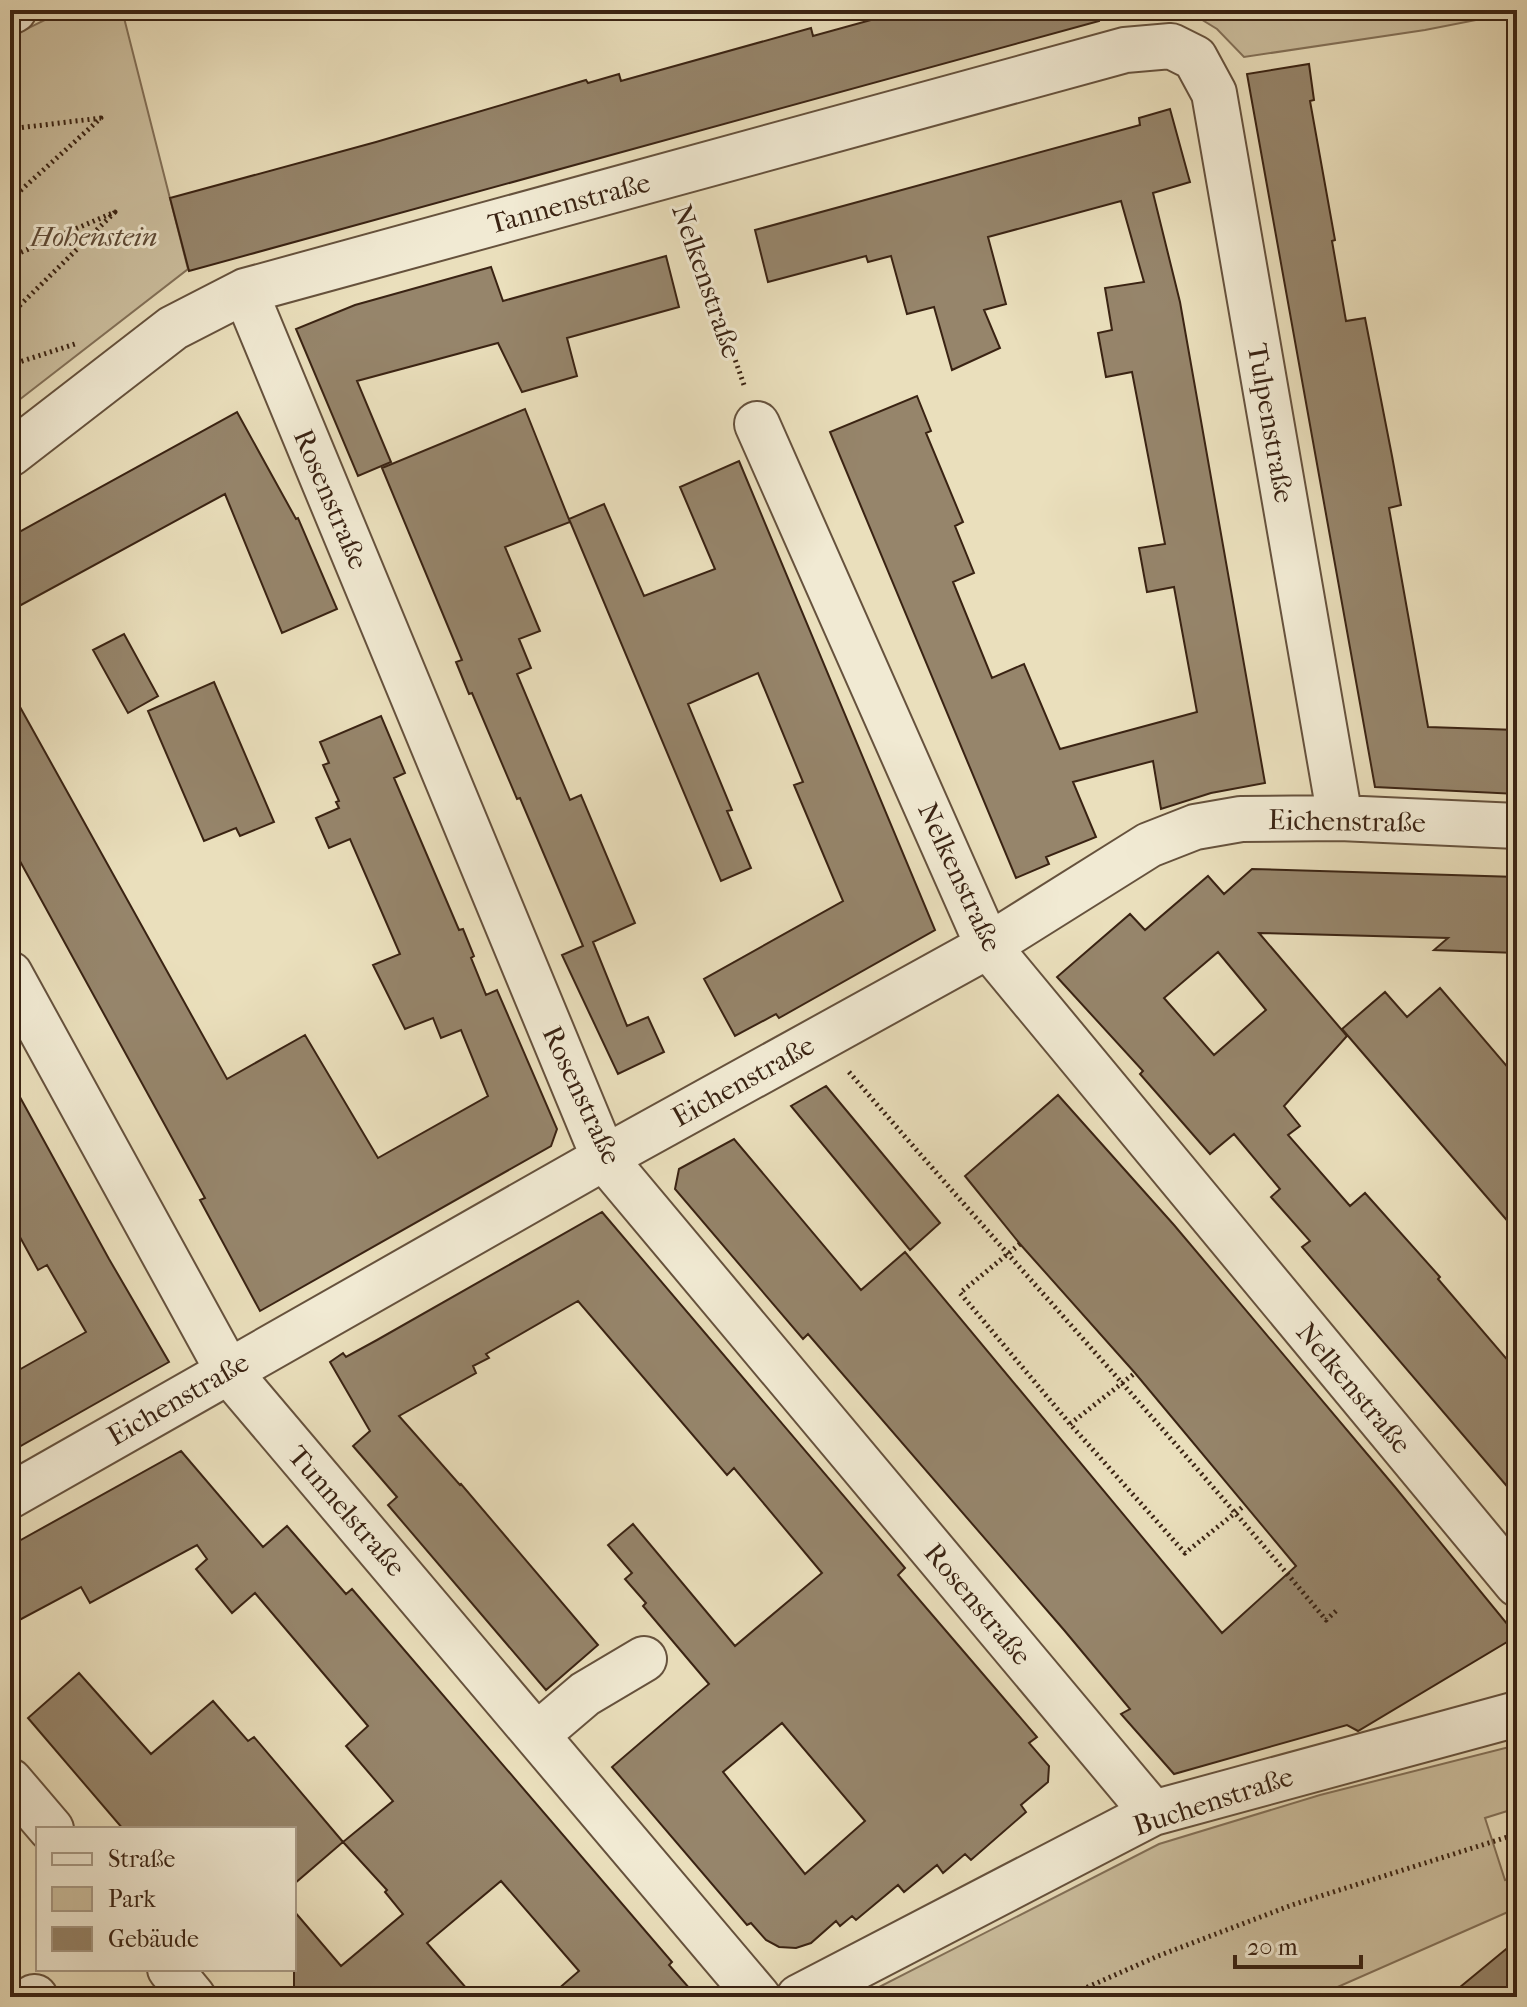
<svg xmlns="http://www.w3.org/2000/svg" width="1527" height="2007" font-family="'IM FELL French Canon',serif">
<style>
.green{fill:#ccbf9f;stroke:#837159;stroke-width:2}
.building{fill:#96856b;stroke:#3a2313;stroke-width:2;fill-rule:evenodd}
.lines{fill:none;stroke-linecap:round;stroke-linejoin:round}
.minor-casing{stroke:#66523d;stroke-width:48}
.path{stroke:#3a2313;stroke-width:5;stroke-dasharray:2 4;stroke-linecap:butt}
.minor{stroke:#f1ead3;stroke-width:44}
.labels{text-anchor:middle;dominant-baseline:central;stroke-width:6;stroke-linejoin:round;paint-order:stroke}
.street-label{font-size:28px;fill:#3a2313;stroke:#f1ead3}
.park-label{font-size:28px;font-style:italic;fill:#5e4a36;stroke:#f1ead3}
</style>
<rect width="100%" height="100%" fill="#eadfbc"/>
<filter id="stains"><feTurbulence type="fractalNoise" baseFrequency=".0025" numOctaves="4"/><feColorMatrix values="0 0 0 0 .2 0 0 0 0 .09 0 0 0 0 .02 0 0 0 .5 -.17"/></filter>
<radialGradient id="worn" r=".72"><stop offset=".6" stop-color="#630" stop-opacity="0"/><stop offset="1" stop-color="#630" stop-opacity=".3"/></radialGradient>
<path class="green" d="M65,10H122L188,269L10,407V37Z
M1186,10H1517V12L1425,30L1244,57L1217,29Z
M1517,1745V1808L1485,1818L1505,1880L1517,1878V1908L1315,1997H868L877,1988L1159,1844L1320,1795Z"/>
<path class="building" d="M907,10H1097L1099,21L189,271L170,198L376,142L586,80L588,83L619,74L621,81L811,28L813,36Z
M1309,64L1314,100L1310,101L1335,240L1332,241L1346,321L1365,318L1392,456L1401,505L1389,508L1428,727L1517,730V794L1375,787L1247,74Z
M1170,109L1190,182L1153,193L1180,302L1265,783L1211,793L1161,809L1153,761L1073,782L1096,837L1046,857L1049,864L1016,878L830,432L917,396L931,431L926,433L963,522L955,526L974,573L953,582L992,678L1024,664L1060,749L1197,712L1174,587L1147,592L1139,548L1165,544L1132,372L1106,377L1098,333L1112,330L1105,288L1144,282L1121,201L988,237L1006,304L984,310L1000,348L952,370L934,307L907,314L891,256L868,262L866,256L768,282L755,230L1140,125L1139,118Z
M666,256L679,307L567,338L577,376L522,392L498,343L357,381L391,462L358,476L296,329L355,305L491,267L503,301Z
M525,409L570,522L505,547L540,631L519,639L531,668L517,674L570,800L581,795L635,923L593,942L627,1026L648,1017L664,1052L618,1074L562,955L583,946L520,798L517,799L472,693L469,694L456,662L462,660L382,468Z
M237,412L296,519L298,518L337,609L282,633L225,494L10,611V537Z
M739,461L935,930L779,1018L776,1014L735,1036L704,979L843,901L794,785L803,782L758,673L688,704L732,810L727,811L751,868L721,881L569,519L604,504L644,596L715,569L680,487Z
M124,634L158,696L128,713L93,650Z
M214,682L274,822L240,836L236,828L204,841L148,711Z
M10,689L227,1079L305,1035L378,1158L488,1096L461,1030L441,1038L433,1018L405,1029L373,965L400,954L350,839L329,848L316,818L339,808L336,802L339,801L323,765L329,763L320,742L381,716L405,773L394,778L459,930L463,929L474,956L471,958L486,995L497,990L557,1129L551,1146L260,1311L200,1200L205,1198L10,843Z
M1252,869L1517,877V953L1434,950L1448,938L1259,933L1347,1036L1284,1106L1300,1126L1288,1135L1350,1206L1365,1193L1440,1277L1438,1279L1517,1371V1498L1302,1247L1310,1241L1271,1197L1280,1189L1234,1134L1210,1154L1140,1074L1143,1071L1057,977L1130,914L1145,930L1208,876L1224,894ZM1218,952L1266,1010L1214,1055L1164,998Z
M1440,988L1517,1078V1232L1342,1029L1385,992L1407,1017Z
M10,1079L109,1259L169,1362L10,1452V1375L86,1332L47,1265L38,1270L10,1219Z
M826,1086L940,1223L910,1250L791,1106Z
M1058,1095L1174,1225L1395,1487L1517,1636L1358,1731L1347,1725L1174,1774L1121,1714L1130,1709L1064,1630L808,1334L803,1339L675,1189L679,1169L734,1139L861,1290L905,1252L1222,1633L1296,1566L1135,1373L1020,1244L965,1176Z
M602,1212L905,1568L898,1575L1037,1737L1029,1743L1049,1766L1048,1782L1021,1805L1026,1812L971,1860L965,1854L943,1873L937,1865L904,1892L898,1885L856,1920L852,1916L840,1926L836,1921L811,1943L796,1948L779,1947L766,1940L751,1923L747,1925L612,1767L709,1684L643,1606L646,1603L625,1579L632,1573L608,1545L633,1524L735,1646L822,1573L734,1468L727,1475L578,1301L486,1354L489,1358L473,1366L476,1373L399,1416L460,1485L461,1484L598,1645L546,1690L388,1505L397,1497L353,1446L370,1431L330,1362L343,1353L346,1357L377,1340ZM782,1723L865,1821L805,1874L723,1772Z
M181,1451L263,1547L287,1526L346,1594L352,1589L672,1962L669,1965L697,1997H549L579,1971L501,1881L427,1943L474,1997H294V1911L341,1966L403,1914L385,1892L387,1890L343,1842L393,1801L346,1746L368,1726L255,1593L232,1613L196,1569L207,1559L197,1545L90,1603L81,1587L10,1625V1546Z
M79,1673L151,1754L213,1701L248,1741L254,1737L343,1842L294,1884V1829H123L28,1718Z
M1517,1940V1997H1448Z"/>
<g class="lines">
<defs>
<path id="minor" d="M10,12L14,10
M245,291L604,1158L1153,1813
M757,424L988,946L1517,1584
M10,454L173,328L245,291L1125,50L1171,46L1195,58L1214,93L1340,818
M10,974L228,1371L758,1997
M10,1496L604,1158L988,946L1149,845L1195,827L1241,819L1340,818L1517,826
M538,1734L585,1694L644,1659
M10,1781L51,1829
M170,1969L193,1997
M34,1997H35
M799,1997L1153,1813L1517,1714"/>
</defs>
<use href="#minor" class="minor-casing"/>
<path class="path" d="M10,129L101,118L10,200
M684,213L744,385
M10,257L115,212L10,315
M10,365L78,343
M849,1072C1007,1256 1171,1434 1326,1620L1336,1611
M1020,1244L960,1293L1070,1424L1185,1553L1245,1505
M1070,1424L1135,1373
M1065,1997L1158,1956L1292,1905L1517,1834"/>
<use href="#minor" class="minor"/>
</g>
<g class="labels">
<g class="street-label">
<text transform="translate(569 203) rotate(-15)">Tannenstraße</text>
<text transform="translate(707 281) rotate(71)">Nelkenstraße</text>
<text transform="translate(1271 423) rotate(80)">Tulpenstraße</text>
<text transform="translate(331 499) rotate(67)">Rosenstraße</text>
<text transform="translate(1347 821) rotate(1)">Eichenstraße</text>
<text transform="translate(960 877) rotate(65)">Nelkenstraße</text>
<text transform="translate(743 1081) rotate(-29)">Eichenstraße</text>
<text transform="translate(582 1095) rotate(65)">Rosenstraße</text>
<text transform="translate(1354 1388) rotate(50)">Nelkenstraße</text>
<text transform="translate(178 1399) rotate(-30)">Eichenstraße</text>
<text transform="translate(347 1511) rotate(49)">Tunnelstraße</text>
<text transform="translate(978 1604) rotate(50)">Rosenstraße</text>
<text transform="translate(1213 1801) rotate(-18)">Buchenstraße</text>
</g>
<g class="park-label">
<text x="94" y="236">Hohenstein</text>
</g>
</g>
<rect width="1527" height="2007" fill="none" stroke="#eadfbc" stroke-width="40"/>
<rect x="12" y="12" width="1503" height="1983" fill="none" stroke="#3a2313" stroke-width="4"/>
<rect x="20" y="20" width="1487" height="1967" fill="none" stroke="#3a2313" stroke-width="2"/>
<rect x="36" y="1827" width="260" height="144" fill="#f1ead3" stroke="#a89a86" stroke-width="2"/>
<rect x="52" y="1853" width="40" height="12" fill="#f1ead3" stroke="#a89a86" stroke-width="2"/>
<text x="108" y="1867" font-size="24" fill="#3a2313">Straße</text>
<rect x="52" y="1887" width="40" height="24" fill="#ccbf9f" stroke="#a89a86" stroke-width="2"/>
<text x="108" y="1907" font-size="24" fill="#3a2313">Park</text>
<rect x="52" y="1927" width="40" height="24" fill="#96856b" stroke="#a89a86" stroke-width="2"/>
<text x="108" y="1947" font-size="24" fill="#3a2313">Gebäude</text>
<path d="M1235 1955v12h126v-12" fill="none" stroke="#3a2313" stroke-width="4"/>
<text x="1247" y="1955" font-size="24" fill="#3a2313" stroke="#f1ead3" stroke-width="6" paint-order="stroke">20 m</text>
<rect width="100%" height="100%" filter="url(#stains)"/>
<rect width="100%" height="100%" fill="url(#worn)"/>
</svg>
